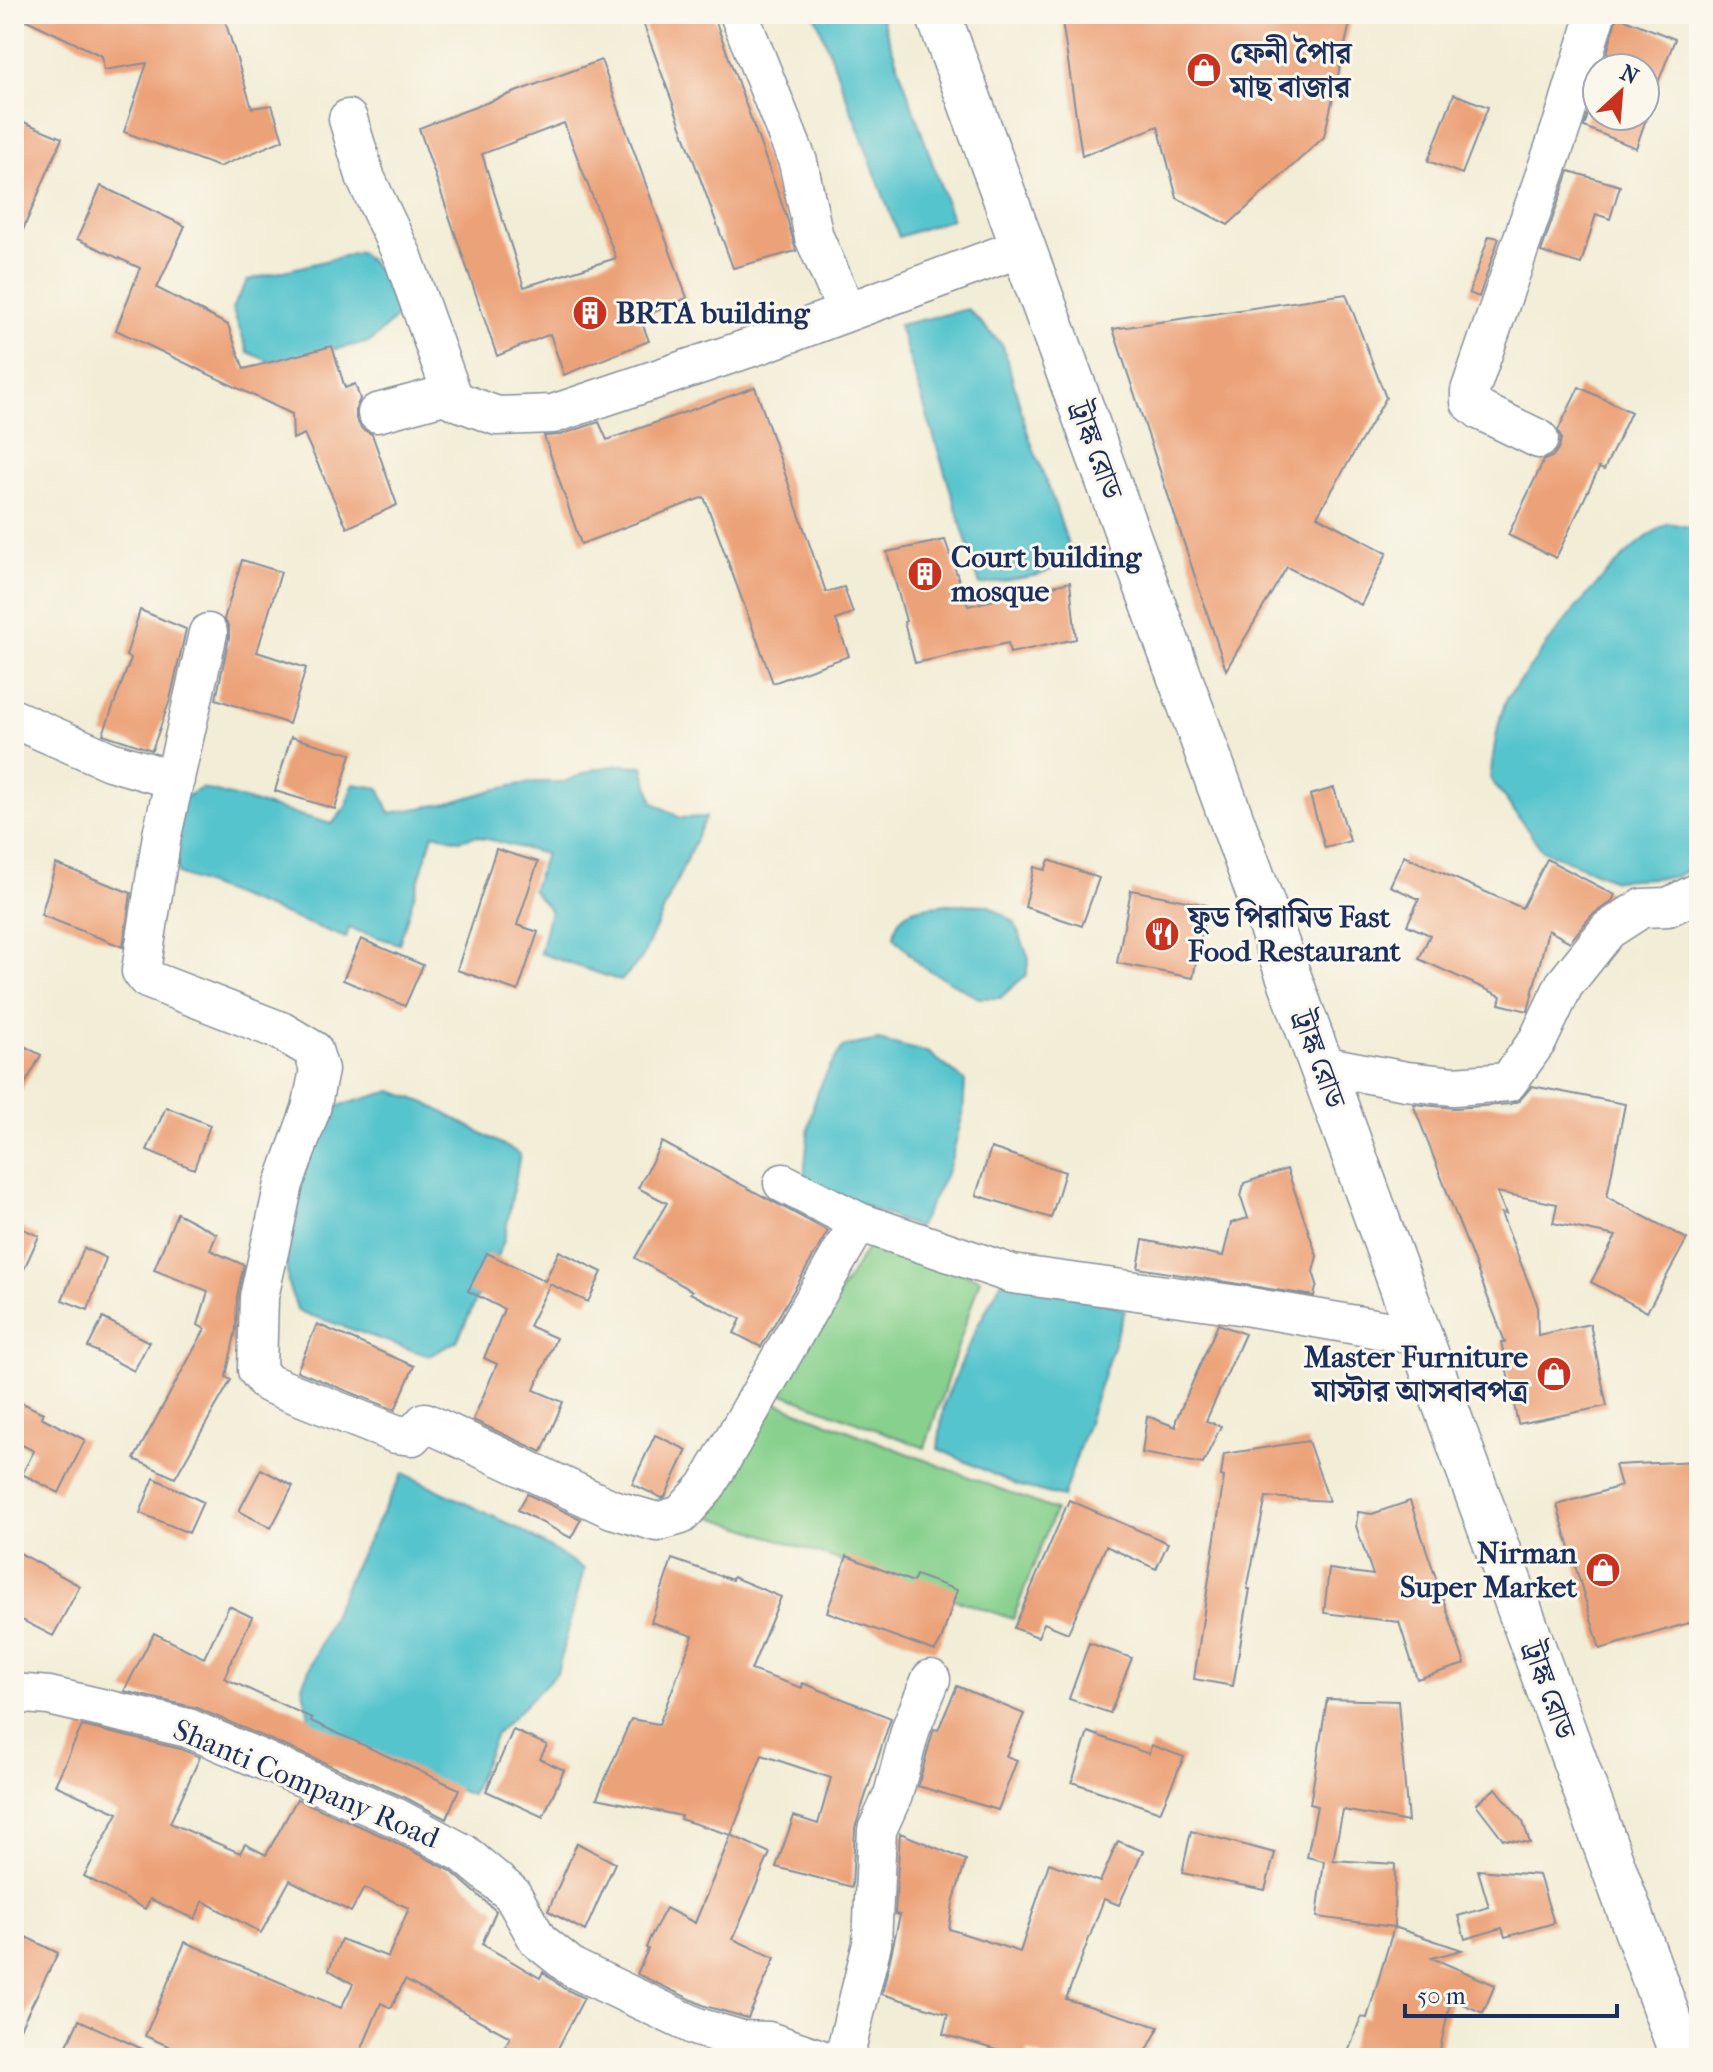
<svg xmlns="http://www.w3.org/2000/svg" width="1713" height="2072" font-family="'IM FELL French Canon','Noto Serif Bengali',serif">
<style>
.green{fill:#87d08d;stroke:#518076;stroke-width:2}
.water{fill:#57c4cd;stroke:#397a96;stroke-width:2}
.building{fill:#eca278;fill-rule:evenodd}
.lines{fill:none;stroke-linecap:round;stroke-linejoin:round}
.minor-casing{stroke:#868e9a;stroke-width:41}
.major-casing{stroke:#868e9a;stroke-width:47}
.minor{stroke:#fff;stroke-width:38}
.major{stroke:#fff;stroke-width:44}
.labels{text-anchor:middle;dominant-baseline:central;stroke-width:6;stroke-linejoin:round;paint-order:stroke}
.poi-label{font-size:30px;font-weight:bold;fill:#1b2f5e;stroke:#fbf7ec;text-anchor:start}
.street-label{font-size:30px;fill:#1b2f5e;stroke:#fbf7ec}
</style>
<rect width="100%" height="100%" fill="#fbf7ec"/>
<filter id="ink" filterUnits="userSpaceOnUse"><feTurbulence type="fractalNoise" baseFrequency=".0125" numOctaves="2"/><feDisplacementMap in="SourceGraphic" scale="16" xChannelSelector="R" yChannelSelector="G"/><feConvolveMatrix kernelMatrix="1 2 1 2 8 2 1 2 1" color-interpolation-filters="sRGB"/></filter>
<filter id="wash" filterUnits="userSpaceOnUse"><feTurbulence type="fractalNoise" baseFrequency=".006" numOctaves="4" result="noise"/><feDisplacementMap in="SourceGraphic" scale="32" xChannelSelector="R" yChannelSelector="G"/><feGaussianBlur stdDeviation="1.8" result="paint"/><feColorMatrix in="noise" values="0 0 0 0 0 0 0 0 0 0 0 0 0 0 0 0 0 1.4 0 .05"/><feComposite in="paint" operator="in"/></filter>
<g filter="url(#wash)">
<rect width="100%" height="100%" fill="#f2edd6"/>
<path class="green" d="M871,1242L980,1279L925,1448L778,1392Z
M769,1400L1055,1510L1013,1619L700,1513Z"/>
<path class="water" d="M815,14H880L952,219L899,237Z
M360,252L387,278L404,310L370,342L270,362L248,352L232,308L248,280Z
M968,309L1003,346L1028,434L1055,505L1073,560L1039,575L980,585L899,325Z
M1668,523L1699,529V860L1691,869L1673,877L1614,880L1542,850L1490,778C1494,753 1496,723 1507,699C1512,689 1522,679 1529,669C1563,622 1618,551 1668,523Z
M619,765L643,766L653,802L680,818L706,817L642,958L621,981L540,953L550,910L532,890L545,854L476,836L459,840L433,834L399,944L349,928L346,938L178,874L175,826L184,798L202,788L332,824L346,807L353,784L379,788L390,813L449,803L493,790L532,782H564L595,769Z
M948,904L988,905L1014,922L1029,958L1026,975L1000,998H979L920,965L894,937C897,905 922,908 948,904Z
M878,1040L929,1053L965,1081L963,1114L949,1168L918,1228L804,1180C809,1122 808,1097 843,1047Z
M392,1091L426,1103L520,1154L504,1241L457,1341L429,1356L298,1311L288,1284L284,1237L315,1129L338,1106Z
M1003,1279L1080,1294L1125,1310L1063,1497L1016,1485L938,1449L944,1403L978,1325Z
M403,1473L519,1529L584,1569L557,1673L496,1734L471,1795L313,1734L302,1685L352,1571Z"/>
<g id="blocks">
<path class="building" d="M14,14H223L252,108L272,105L283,140L219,167L124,132L147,63L104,70L102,56Z
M640,14H713L787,218L796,251L733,268Z
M1061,14H1352L1324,137L1228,225L1177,198L1158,126L1082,156Z
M1617,16L1675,39L1647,111L1645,68H1603Z
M601,60L687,298L640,318L649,341L564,375L550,334L497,356L419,128ZM564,123L616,258L524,287L482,154Z
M1597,86V116H1647L1636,148L1584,127Z
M1454,94L1488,107L1462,174L1428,161Z
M14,118L62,138L14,251Z
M1569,171L1620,186L1610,219L1596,214L1581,264L1541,252Z
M101,186L185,226L157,288L228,325L244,369L332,346L345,388L355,384L360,399L356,408V419L362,429L372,434L397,505L347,528L304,434L293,439L292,414L116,330L140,268L77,239Z
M1489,236L1499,238L1479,297L1469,293Z
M1346,294L1386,398L1317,516L1387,553L1361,605L1287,567L1226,670L1113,329Z
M755,387L826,592L844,587L853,613L836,620L849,656L773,683L704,497L581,544L544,436L560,435L599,422L607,440Z
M1579,387L1631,412L1604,470L1599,468L1556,558L1508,535L1544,460L1552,457L1559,448L1561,438L1558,430Z
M945,540L968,606L1070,582L1076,639L1010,653L1008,643L915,663L904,622L906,621L887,552Z
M242,560L281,572L257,652L306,668L289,724L216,699L229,638V627L224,619Z
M140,610L186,629L170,700L152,750L103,734L131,658L126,656Z
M291,737L351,754L335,809L275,791Z
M1334,788L1350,841L1325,848L1310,795Z
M496,849L538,862L517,925L538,932L518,991L457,970Z
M1404,856L1522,908L1547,859L1615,895L1612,901L1591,916L1570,942L1548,930L1528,1011L1499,1004L1501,996L1419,959L1430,935L1407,925L1419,899L1390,886Z
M1049,860L1099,878L1082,926L1025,907L1034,867L1045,870Z
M56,864L131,893L123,947L41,915Z
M1131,890L1207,905L1193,978L1117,963Z
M361,939L423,965L405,1006L343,980Z
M14,1041L41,1055L14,1104Z
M1532,1086L1625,1104L1607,1197L1687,1239L1647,1312L1591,1282L1616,1236L1553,1223L1557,1204L1497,1192L1506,1214L1501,1213L1537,1304L1538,1335L1590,1324L1607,1406L1518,1424L1501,1342H1505L1413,1104L1455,1108L1510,1104L1519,1101Z
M166,1107L210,1125L194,1169L147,1150Z
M662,1142L828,1231L761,1347L734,1333L741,1319L690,1293L692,1291L635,1258L667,1203L638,1188Z
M991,1148L1065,1172L1051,1218L976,1195Z
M1287,1169L1317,1256L1313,1272L1317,1284L1314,1296L1138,1268L1143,1240L1223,1256L1231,1223L1248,1218L1241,1197L1244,1183Z
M177,1213L217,1234L210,1250L244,1265L237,1296L236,1329L226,1377L231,1380L175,1478L134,1459L205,1329L198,1325L208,1291L154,1270Z
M14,1225L39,1236L14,1291Z
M84,1248L106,1258L88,1310L62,1300Z
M559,1251L602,1272L588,1302L550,1284L529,1326L556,1338L534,1390L563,1402L542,1452L473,1420L497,1364L484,1358L504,1309L468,1291L487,1253L545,1281Z
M103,1318L149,1342L134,1371L88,1347Z
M317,1324L414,1366L395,1410L297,1371Z
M1218,1324L1245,1334L1206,1421L1221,1426L1203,1464L1142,1453L1147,1416L1176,1427V1420Z
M14,1399L43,1413L41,1417L85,1440L59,1493L22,1474L34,1451L14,1441Z
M655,1435L687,1450L665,1497L662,1498L632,1484Z
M1308,1441L1329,1501L1266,1497L1247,1589H1250L1233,1686L1194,1679L1224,1477L1221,1476L1224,1454Z
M1697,1461L1699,1620L1600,1649L1557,1505L1621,1486L1615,1465Z
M261,1469L293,1486L271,1528L239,1511Z
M154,1478L203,1502L189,1533L140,1513Z
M527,1494L581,1519L571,1538L518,1510Z
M1069,1500L1168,1543L1156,1569L1106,1546L1068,1633L1044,1623L1038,1637L1014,1628Z
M1410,1501L1465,1664L1417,1679L1399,1622L1324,1613L1329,1569L1373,1575L1356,1526L1358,1512L1372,1514Z
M14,1550L80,1586L53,1636L14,1616Z
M847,1556L913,1582L916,1575L957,1590L942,1638L935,1651L827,1612Z
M672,1559L732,1580L733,1577L781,1597L751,1670L802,1688L803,1683L891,1718L855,1828L852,1887L776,1867L794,1816L818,1824L831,1778L762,1755L731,1835L680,1819L681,1816L597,1798L631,1719L659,1724L693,1636L651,1622Z
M229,1606L252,1617L224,1678L312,1718L311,1721L459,1789L446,1819L406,1798L197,1708L124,1691L154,1633L204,1658Z
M1089,1643L1132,1658L1110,1713L1069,1699Z
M957,1686L1024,1714L1006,1756L1017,1760L998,1810L918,1786L932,1735L934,1729L938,1730Z
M1327,1699L1398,1701L1408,1822L1343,1810L1333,1860L1395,1864L1394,1927L1317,1917L1324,1861L1307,1857L1317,1806L1310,1804Z
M82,1726L181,1749L200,1757L170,1823L240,1853L245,1844L266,1855L297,1799L387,1838L451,1871L496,1911L482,1944L540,1978L543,1972L563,1988L584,1998L553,2058H499L510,2037L405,1980L391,2008L381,2003L358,2058H196L145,2036L185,1942L341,2008L353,1984L329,1970L341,1939L388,1957L409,1908L364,1888L351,1912L290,1880L261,1933L203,1901L195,1919L150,1899L145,1909L84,1876L118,1813L55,1785Z
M513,1730L547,1745L540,1759L564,1770L543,1817L486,1791Z
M1088,1732L1149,1754L1151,1745L1184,1757L1160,1812L1072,1782Z
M1496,1788L1523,1822L1530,1843L1503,1839L1476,1804Z
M1191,1831L1275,1853L1265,1890L1182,1873Z
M900,1833L966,1860L953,1903L949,1929L1020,1952L1049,1863L1100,1882L1118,1841L1143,1851L1119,1905L1104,1899L1066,1999L1159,2027L1143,2058H1047L1027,2051L1026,2058H1023L943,2034L948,2014L882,1994L900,1915L895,1914Z
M731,1835L770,1853L733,1939L775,1958L748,2018L705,2006L637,1974L648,1949L646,1948L650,1938L666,1908L695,1923Z
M577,1843L615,1863L585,1931L548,1911Z
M1478,1870L1539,1875L1554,1923L1505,1937L1502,1928L1465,1939L1458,1916L1489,1907Z
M1394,1927L1462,1950L1432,1958L1495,1985L1483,2013L1451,1999L1438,2058H1346L1361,2017L1367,2018Z
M14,1931L58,1953L14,2040Z
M79,2020L162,2058H61Z"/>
</g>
</g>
<g filter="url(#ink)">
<use href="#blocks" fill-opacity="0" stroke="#868e9a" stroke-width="2"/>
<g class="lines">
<defs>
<path id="minor" d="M739,14L798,162L814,237L847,312
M348,119L366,179L403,257L454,400L497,416L553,414L764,343L1023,247
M377,413L452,393
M1539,439L1481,411L1470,402V391L1564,119L1596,14
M208,633L162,835L141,971L147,979L281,1031L313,1050L319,1070L311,1109L284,1184L259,1297L257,1370L267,1383L396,1434L412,1436L425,1422L612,1509L657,1522L681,1515L706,1487L859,1222
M14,719L110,761L175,780
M1321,1065L1406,1081L1454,1086L1508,1082L1538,1040L1564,985L1608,930L1642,908L1668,907L1699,892
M783,1183L859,1222L1012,1274L1239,1305L1420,1336
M14,1693L49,1696L188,1728L397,1818L463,1853L512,1894L538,1940L573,1968L697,2027L742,2040L768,2041L818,2058
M844,2058L872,1944L877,1830L893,1795L911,1728L931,1679"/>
<path id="major" d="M938,14L1683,2058"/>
</defs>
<use href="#minor" class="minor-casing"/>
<use href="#major" class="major-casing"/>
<use href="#minor" class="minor"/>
<use href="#major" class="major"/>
</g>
</g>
<defs>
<symbol id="shop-disc" viewBox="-11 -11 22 22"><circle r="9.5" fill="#c8321e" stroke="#fbf7ec"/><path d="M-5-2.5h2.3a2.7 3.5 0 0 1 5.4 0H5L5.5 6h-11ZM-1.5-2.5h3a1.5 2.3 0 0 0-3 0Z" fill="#fff"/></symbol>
<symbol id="building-disc" viewBox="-11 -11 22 22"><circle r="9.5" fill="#c8321e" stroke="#fbf7ec"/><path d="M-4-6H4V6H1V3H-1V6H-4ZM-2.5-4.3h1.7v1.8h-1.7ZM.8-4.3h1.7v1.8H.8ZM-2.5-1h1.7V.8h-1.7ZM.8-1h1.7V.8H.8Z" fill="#fff"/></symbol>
<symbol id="restaurant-disc" viewBox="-11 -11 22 22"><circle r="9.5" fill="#c8321e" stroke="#fbf7ec"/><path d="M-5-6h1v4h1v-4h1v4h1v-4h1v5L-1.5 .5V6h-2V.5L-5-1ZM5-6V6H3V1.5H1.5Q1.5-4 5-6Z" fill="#fff"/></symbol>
</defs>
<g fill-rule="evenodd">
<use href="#shop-disc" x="1184" y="50" width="40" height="40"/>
<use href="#building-disc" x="570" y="293" width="40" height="40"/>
<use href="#building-disc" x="905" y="554" width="40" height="40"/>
<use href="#restaurant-disc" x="1142" y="914" width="40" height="40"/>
<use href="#shop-disc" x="1534" y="1354" width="40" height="40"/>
<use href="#shop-disc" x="1583" y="1550" width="40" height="40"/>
</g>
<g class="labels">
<g class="poi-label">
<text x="1230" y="53">ফেনী পৈার<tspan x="1230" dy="34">মাছ বাজার</tspan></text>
<text x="616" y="313">BRTA building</text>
<text x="951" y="557">Court building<tspan x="951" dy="34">mosque</tspan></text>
<text x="1188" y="917">ফুড পিরামিড Fast<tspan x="1188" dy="34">Food Restaurant</tspan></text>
<text x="1528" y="1357" text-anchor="end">Master Furniture<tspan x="1528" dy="34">মাস্টার আসবাবপত্র</tspan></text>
<text x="1577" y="1553" text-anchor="end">Nirman<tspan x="1577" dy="34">Super Market</tspan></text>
</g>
<g class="street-label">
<text transform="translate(1096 450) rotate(70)">ট্রাঙ্ক রোড</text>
<text transform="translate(1319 1059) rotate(70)">ট্রাঙ্ক রোড</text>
<text transform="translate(1549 1690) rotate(70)">ট্রাঙ্ক রোড</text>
<text transform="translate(306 1784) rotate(23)">Shanti Company Road</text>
</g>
</g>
<rect width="1713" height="2072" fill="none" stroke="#fbf7ec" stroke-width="48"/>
<g transform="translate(1621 92) rotate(26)"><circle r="38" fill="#fbf7ec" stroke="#a1a7b3" stroke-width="2"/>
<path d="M0-6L14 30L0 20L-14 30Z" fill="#c8321e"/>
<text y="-12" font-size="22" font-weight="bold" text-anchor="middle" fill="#1b2f5e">N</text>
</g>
<path d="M1405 2004v12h212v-12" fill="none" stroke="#1b2f5e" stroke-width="4"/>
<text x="1417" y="2004" font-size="24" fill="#1b2f5e" stroke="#fbf7ec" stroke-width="6" paint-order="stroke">50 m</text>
</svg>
